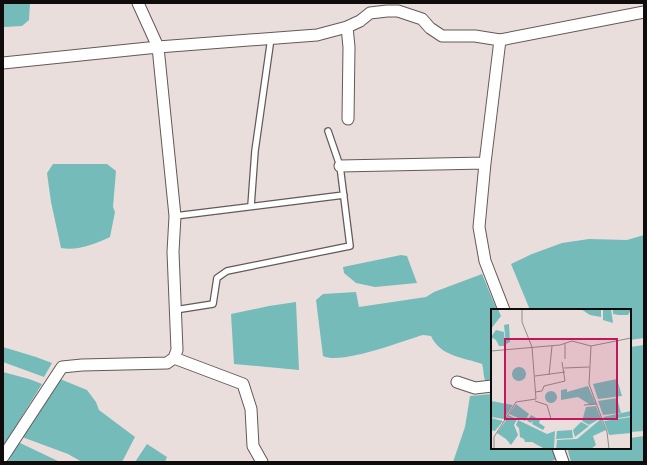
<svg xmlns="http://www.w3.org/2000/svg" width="647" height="465" font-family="'Exo 2',sans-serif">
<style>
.water{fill:#75bbba}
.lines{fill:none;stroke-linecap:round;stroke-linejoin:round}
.service-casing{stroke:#645957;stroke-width:8}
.minor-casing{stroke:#645957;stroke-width:13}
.service{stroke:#fff;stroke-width:5.5}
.minor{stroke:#fff;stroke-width:11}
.inset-road{fill:none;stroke:#938a89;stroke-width:1}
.view{fill:#c2185b;fill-opacity:0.15;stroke:#c2185b;stroke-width:2}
.inset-edge{fill:none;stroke:#100c0c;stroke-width:2}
</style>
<rect width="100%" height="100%" fill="#eadedc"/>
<path class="water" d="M3,3H30L29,20L22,26L4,27Z
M53,164H107L116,171L113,207L115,212L110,237C95,244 78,251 61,248L51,202L47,173Z
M644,235V338L630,340V310H530L511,264L532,254L562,243L589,239L627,240Z
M401,255L407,256L417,283L375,287L356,283L344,273L343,267Z
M482,274L497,310H492V383L486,382C483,377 484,370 482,364C463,357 441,357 431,336L423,335C402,341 342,365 323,356L316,300L323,294L356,292L359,307L426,297L434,292Z
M296,302L299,370L234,364L231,314L269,306Z
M644,345V431L630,432V347Z
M3,347L36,357L52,363L44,377L3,362Z
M3,372L29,379L42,384L3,447Z
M60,379L87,390L96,402L99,410L135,437L122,462H82L68,454L22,437Z
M492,394V448H552L557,459L549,462H453L465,427L470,396Z
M644,436V461L571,462L568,451L570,448H630V438Z
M18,442L60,462H8Z
M147,444L167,457L165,462H135Z"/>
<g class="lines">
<defs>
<path id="service" d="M251,206L255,151L271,38
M175,216L344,195
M175,310L213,304L217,278L227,271L350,246L340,166L328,131"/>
<path id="minor" d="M347,27L349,47L348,119
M500,40L485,163L479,227L485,261L504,310
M3,63L158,47L317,35L347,27L360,21L370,13L387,11H398L422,19L430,28L442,36H475L500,40L644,12
M340,166L485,163
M174,358L243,384L251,409L253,446L262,462
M457,382L475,388L492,386
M558,448L563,462
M3,457L62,367L82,365L167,363L174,358L177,350L173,252L175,216L158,47L138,3"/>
</defs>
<use href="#service" class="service-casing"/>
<use href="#minor" class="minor-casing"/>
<use href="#service" class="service"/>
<use href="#minor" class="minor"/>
</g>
<g transform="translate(491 309)">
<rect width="140" height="140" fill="#eadedc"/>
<path d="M0,0H7L10,7L0,20ZM90,0H110V8L99,6ZM112,0H120L122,14L112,11ZM122,0H140V1L137,6H128L122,5ZM18,15L19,33L15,35L13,16ZM5,21L13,23L14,37H8L5,31L0,28ZM21 65a7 7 0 1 1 14 0a7 7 0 1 1-14 0ZM126,70L131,87L107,90L102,75ZM97,77L105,95H98L87,88L70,91V81L76,80V83ZM54 88a6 6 0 1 1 12 0a6 6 0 1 1-12 0ZM126,89L130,104L112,106L107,92ZM0,92L22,96L13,110L0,108ZM25,95L38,105L34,112L18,105ZM105,97L110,109L98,116L91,112L95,98ZM140,102V107L115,111L112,108ZM17,106L26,110L23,116L27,126L20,136L15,130L6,124L15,111L22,116L15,111ZM40,106L49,111L48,114L54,118L52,121L41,115L42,112L40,114L36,112ZM140,108V124L118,126L113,112ZM0,109L12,112L4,122L0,121ZM110,110L115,121L102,127L105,136L100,140H65L66,131L86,130ZM27,111L56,125L64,122L63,140H54L41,133H34L33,130L29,128L28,119L25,116ZM90,113L98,117L84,128L82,121ZM81,121L82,129L65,130L66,122Z" fill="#75bbba"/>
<path class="inset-road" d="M74,35V50M100,37L98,75L116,123L118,140M0,42L69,36L81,32L100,37L140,29M73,59L98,58M58,66L61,37M44,67L74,63M44,83L51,82L53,77L74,72L71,53M44,92L56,96L60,110H66M93,96L106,95M3,140V128L25,93L45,90L41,38L31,13V0"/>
<path class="view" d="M14,30H126V110H14Z"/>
<rect width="140" height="140" class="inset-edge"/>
</g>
<rect width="647" height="465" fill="none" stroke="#100c0c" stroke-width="8"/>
</svg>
